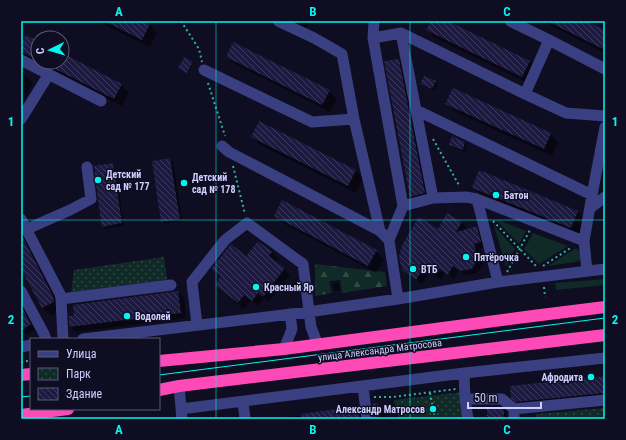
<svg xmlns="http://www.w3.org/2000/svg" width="626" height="440" font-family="'Roboto Condensed',sans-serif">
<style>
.green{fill:#102b27}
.forest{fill:url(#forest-firs)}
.park{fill:url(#park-dots)}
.shadow{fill:#0007}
.building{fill:url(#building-back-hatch)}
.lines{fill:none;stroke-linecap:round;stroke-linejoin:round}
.path{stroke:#2fb199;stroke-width:2;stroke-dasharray:2 3;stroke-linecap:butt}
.minor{stroke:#393f80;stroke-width:11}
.highway{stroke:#fd4ab7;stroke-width:12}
.tram{stroke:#02f6ef;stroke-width:1}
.grid{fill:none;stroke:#02f6ef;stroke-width:1;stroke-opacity:0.55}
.poi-dot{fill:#02f6ef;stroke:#0e0d21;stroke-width:1.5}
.labels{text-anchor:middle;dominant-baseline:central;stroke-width:3;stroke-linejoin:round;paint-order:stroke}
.poi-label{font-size:10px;font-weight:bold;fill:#ceceff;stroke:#0e0d21;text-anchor:start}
.street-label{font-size:10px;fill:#ceceff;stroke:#0e0d21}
.neatline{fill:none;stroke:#02f6ef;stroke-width:1.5}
.grid-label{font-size:13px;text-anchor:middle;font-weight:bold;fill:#02f6ef}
</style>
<defs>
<pattern id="forest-firs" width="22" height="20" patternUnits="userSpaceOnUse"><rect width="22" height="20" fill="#102b27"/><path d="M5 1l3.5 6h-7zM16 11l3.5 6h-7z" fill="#324947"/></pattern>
<pattern id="park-dots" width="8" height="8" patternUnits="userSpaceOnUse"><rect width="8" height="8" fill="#102b27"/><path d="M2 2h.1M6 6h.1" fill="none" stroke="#324947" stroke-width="1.8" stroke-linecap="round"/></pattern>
<pattern id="building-back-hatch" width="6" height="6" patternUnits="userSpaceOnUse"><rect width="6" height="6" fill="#1d1a42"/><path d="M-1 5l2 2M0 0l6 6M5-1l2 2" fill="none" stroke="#3d3a5e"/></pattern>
</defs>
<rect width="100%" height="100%" fill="#0e0d21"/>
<path class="green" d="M495,219L526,231L519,244Z
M494,226L515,249L506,266Z
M533,233L568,246L539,264L524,249Z
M576,248C580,251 581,255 580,260L575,262L548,266Z
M605,279V285L556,290L555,283Z"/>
<path class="forest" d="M315,264L385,272L387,286L342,293L340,280L329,281L332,293L315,296Z"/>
<path class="park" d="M164,257L167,280L71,292L74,270Z
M462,392L465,419H399L394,400Z
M605,408V419H536V414Z"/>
<path class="shadow" d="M98,21H141L150,25L157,33L150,47Z
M290,21H310L306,29Z
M432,21H446L530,61L537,69L530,84L435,38L428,30Z
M541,21H584L605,32V53Z
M38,42V62H62V54L121,85L129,92L122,106L27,58L21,52V46Z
M227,57L329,91L337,99L330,112L235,64Z
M399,60L406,68L432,201L418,204L410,197Z
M192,63L193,64L188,73L180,69Z
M21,73L25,75L33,83L21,107Z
M435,82L438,85L435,91L424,86L422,84Z
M447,103L550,134L558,142L552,156L454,111Z
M252,137L355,170L363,178L356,193L260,145Z
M465,142L467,145L465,152L453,148L450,145Z
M170,159L173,162L182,221L164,224L162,221Z
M112,164L115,167L124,226L105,229L103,226Z
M473,188L578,212L585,220L579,236L481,196Z
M275,215L376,251L384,259L376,273L283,223Z
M461,222L467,228L465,231L476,227L482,233L485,247L478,249L483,264L477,273L466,275L459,270L454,279L445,273L441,280L429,272L422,284L408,275L402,269L438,230Z
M21,230L61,305V309L51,315L43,308L21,267Z
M258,242L272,252L278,259L276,262L290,275L269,302L264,298L258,306L251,300L244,309L222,291L216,285L222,277L213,269L246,257Z
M338,283L341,290L335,291L333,284Z
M178,292L184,298L186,318L76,332L70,326Z
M21,304L35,329L27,335L23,332L21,333Z
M605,377V401L521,405L512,397Z
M378,404L385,412L386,417L387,416L390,419H375Z
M357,407L365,415L366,419H277Z
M501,409L511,419H488Z"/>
<path class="building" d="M104,21H144L150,24L142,40Z
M431,21H448L530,61L522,77L426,30Z
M547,21H586L605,30V50Z
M26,35L38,41V60L21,52V44Z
M233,42L330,90L322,105L226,57Z
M62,53L122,84L114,99L42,62H62Z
M184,57L193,62L187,73L178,68Z
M399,59L425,193L410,197L384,61Z
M424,76L436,81L432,89L420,84Z
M453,88L551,133L544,149L445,104Z
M259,121L356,170L348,186L251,137Z
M452,136L465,142L463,150L449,145Z
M170,158L180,219L161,222L152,161Z
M113,163L122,223L102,227L98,200L94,166Z
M479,170L578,211L571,228L472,188Z
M282,200L377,250L368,266L274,216Z
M447,213L462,222L456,232L477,226L481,242L474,244L478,258L472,269L460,271L453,266L448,275L439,269L435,275L423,268L416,280L402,270L399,257L402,245L419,217L438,229Z
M21,234L53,296L54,302L42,308L21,269Z
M258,241L272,252L269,256L285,268L263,297L258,293L252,301L244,295L238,303L215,285L221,276L211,269L231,244L246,256Z
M178,291L181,313L69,327V316H74L73,305Z
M21,306L31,324L21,331Z
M605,376V393L516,402L511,398L510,386Z
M378,403L380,419H374L372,404Z
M358,406L360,419H302L301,414Z
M487,408H501L504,410V419H487Z"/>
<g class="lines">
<path class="path" d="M181,21L199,49L202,62
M208,83L225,136
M433,139L460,187
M233,166L245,214
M493,221L537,267
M543,266L572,247
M507,272L530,230
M544,287L545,297
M21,362L28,361
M430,393L435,419
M374,397H393L456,389
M604,419L605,418"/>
<path class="minor" d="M278,21L314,38L342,54L354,119L380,231L389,240
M374,21L373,38L403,206L389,240L398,299
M510,21L549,40
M401,33L416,110L592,195
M373,38L401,33L525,94
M21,60L101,101
M605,69L549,40L525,94L566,113L605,116
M204,70L312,122L354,119
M416,110L433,198
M21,119L49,74
M222,146L229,152L380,231
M477,199L498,282
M403,206L433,198L466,197L477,199L584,241
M590,208L605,197
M21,219L60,294L61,299L63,339
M27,229L70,210L91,199L87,167
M587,271L584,241L592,195L605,127
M21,291L44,334L46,339
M61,299L171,285
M197,325L192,282L225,240L247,223L303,264L311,327L318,345
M83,339L308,312L398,299L498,282L605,269
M21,347L31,345
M284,349L292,329L290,314
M464,373L465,399L468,419
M179,386L182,419
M363,387L367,419
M465,399H502L514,409
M243,402L245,419
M181,409L464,373L605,358
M514,419V409L605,400"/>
<path class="highway" d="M159,361L284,349L533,316L605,307
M21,375L31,374
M159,390L179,386L605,335
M21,415L68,409"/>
<path class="tram" d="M159,375L605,318
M21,397L31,396"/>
</g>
<path class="grid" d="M216,21V419M410,21V419M21,220H605"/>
<g class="poi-dot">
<circle cx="98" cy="180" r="4"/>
<circle cx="184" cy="183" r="4"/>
<circle cx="496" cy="195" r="4"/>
<circle cx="466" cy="257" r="4"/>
<circle cx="413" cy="269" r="4"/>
<circle cx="256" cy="287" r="4"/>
<circle cx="127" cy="316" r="4"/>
<circle cx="591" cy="377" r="4"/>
<circle cx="433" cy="409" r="4"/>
</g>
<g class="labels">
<g class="poi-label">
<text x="106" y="174">Детский<tspan x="106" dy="12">сад № 177</tspan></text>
<text x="192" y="177">Детский<tspan x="192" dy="12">сад № 178</tspan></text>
<text x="504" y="195">Батон</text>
<text x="474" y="257">Пятёрочка</text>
<text x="421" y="269">ВТБ</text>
<text x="264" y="287">Красный Яр</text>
<text x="135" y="316">Водолей</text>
<text x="583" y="377" text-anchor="end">Афродита</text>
<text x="425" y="409" text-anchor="end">Александр Матросов</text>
</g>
<g class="street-label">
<text transform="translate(380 350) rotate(-7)">улица Александра Матросова</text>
</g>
</g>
<rect width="626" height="440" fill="none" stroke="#0e0d21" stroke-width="44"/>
<rect x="30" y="338" width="130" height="72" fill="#0e0d21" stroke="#5b5a7a"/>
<rect x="38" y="351" width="20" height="6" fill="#393f80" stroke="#5b5a7a"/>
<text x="66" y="358" font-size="12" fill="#ceceff">Улица</text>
<rect x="38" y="368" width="20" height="12" fill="url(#park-dots)" stroke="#5b5a7a"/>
<text x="66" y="378" font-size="12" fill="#ceceff">Парк</text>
<rect x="38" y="388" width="20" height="12" fill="url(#building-back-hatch)" stroke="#5b5a7a"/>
<text x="66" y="398" font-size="12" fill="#ceceff">Здание</text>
<g transform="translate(50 50) rotate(265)"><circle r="19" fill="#0e0d21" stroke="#5b5a7a"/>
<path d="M0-3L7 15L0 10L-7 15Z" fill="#02f6ef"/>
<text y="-6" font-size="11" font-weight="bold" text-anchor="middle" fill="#ceceff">С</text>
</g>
<path d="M468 402v6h73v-6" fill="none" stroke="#ceceff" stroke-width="2"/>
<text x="474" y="402" font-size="12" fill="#ceceff" stroke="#0e0d21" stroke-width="3" paint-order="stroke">50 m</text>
<rect x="22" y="22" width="582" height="396" class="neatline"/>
<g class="grid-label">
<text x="119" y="16">A</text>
<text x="313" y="16">B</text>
<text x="507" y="16">C</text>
<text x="11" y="126">1</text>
<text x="615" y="126">1</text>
<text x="11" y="324">2</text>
<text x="615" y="324">2</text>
<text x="119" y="434">A</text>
<text x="313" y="434">B</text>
<text x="507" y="434">C</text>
</g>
</svg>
